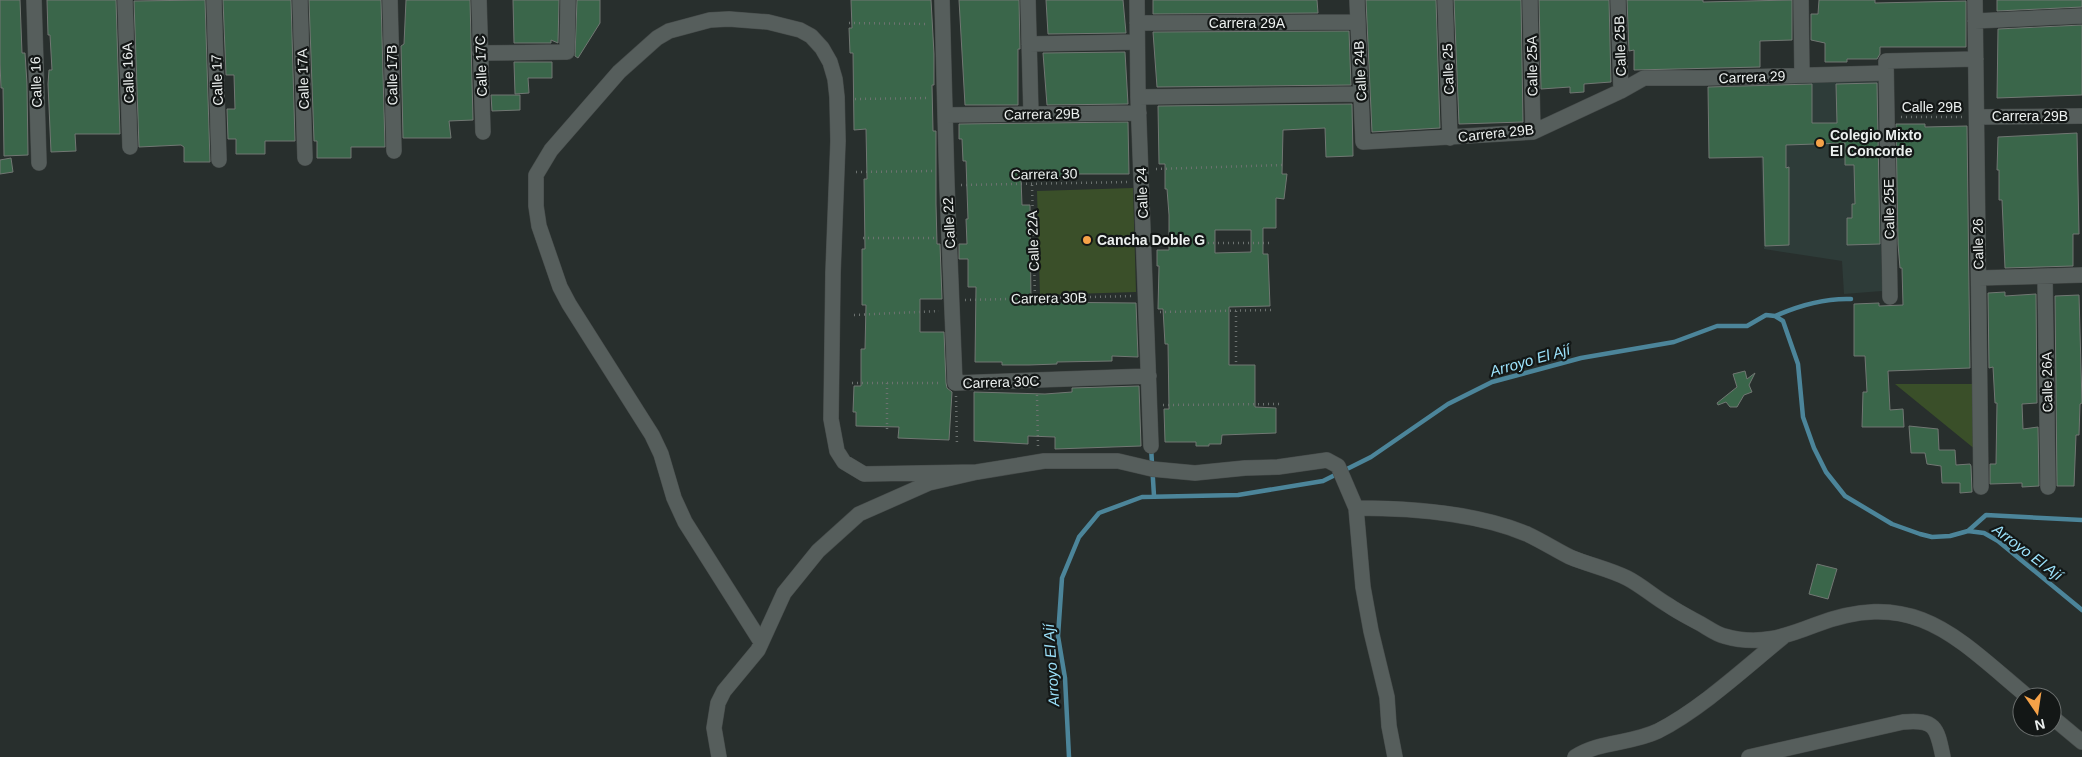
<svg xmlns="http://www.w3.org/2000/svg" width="2082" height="757" font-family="Arial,sans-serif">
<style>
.built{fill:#2e3c39}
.green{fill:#3a4f29}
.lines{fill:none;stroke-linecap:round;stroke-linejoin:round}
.stream{stroke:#4c859a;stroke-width:4.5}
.building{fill:#3a664a;stroke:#717773;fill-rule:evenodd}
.minor-casing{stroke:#464b4a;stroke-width:16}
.path{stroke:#6c7270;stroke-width:2.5;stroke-dasharray:1 4;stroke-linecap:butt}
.minor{stroke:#565e5c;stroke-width:15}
.poi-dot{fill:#f6a248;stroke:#131716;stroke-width:2}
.labels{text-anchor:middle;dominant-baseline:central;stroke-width:4.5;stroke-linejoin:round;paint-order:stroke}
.street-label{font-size:14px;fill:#ecf0ef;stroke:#131716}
.poi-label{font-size:14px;font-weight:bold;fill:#ecf0ef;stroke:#131716;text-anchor:start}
.water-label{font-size:15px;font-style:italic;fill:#9ce2fb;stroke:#131716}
</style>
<rect width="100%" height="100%" fill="#282f2d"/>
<path class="built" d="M1878,79L1882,291L1844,294L1842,261L1764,249L1759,82Z"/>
<path class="green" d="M1133,188L1136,292L1040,295L1037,191Z
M1895,384H1973L1976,450Z"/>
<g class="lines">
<path class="stream" d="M1775,316C1800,305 1824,298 1851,299
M1151,447L1154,496
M1968,531L1986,515L2082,520
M1069,757L1065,678L1058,636L1062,578L1079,537L1099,513L1142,497L1238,495L1323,481L1371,457L1448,404L1492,382L1581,358L1674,342L1717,326H1747L1766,315L1775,316L1783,321L1798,364L1803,417L1814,448L1826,472L1845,496L1892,524L1920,534L1932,537L1950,536L1968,531L1984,533L1998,541L2082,610"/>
</g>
<path class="building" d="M0,0H20L22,53H25L27,84L28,155L4,156L3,88H1L0,63Z
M47,0H116L120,134H75L76,151L51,152L48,84L49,70H52L50,35H48Z
M205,0L210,162H184V147L181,145L139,147L134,1Z
M223,0H291L295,141H265V154H236V139H228L227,109H235L234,75H226Z
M309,0H381L385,147H351V158H317V141H314Z
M406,0H470L473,120L449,121L451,138H403L401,46L404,44Z
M513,0H559L558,43L551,40V43H514Z
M577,0H600V23L578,58L575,56Z
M851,0H931L934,54V85H932L933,131H936V204L937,244H940L942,299H920V332H944L946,383L947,388L952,392L949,440L898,438L899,427L856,426V412H853L854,386H861V349H865L866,305H862V249H865L864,179H867L866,129L854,130L853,53H850L849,28H852Z
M959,0H1019L1020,49H1018V105H965Z
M1046,0H1123L1126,33L1048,34Z
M1153,0H1317L1318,13L1153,14Z
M1366,0H1436L1440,128L1372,132Z
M1454,0H1521L1523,122L1459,124Z
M1539,0H1609L1611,82L1584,84V92L1570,93V87L1541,89Z
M1627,0H1703V2L1792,0V40L1760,41V67L1634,70V50L1629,51Z
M1819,0H1875V3L1966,1V47H1880V54L1877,59H1847V62H1825V43L1811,40V14H1818Z
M1997,0H2082V7L1997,11Z
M2082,25V95L1997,98L1998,29Z
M1349,31L1351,85L1157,87L1153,32Z
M1125,52L1128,104L1047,105L1043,53Z
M514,62H552V78H528L529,93L515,94Z
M1877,83L1880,244L1847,245V218H1852V204H1855L1854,165H1845V143L1786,145V168L1789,167V245L1765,246L1763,157L1709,158L1708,87L1812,84V123H1837L1836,84Z
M491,95H520V110L492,111Z
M1352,104L1353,156L1326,157L1325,128L1283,130L1282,174H1287L1284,199L1276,198V228H1263V254H1268L1270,306L1229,307V365H1255V407L1276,408V433L1222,435L1221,444H1209V446H1196V442H1165L1164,409H1169L1168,344H1165L1163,309H1158L1159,266H1157V250H1169V215L1167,189H1165V164H1159L1158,106ZM1215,230H1251V252L1215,253Z
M1128,122L1129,174H1073V176L1047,178H1021L1022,205H1030L1031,302L1136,303L1138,357L1112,356V361L1057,362V364L1029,365H1002V362H975L976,287H968V259H959V244H967L966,219H968L966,161H963L962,139H959V124Z
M1896,124H1925V127L1967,126L1970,368L1888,371L1890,410L1903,409L1904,427H1862L1863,392H1867L1865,356H1854V304L1879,303V306L1903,305L1902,268H1900L1898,244Z
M2077,133L2079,234H2073V266L2005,268L2002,200H1999V170H1997L1998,137Z
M11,158L13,172L0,174V160Z
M2005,292V296L2036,294L2037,403L2022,404L2023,429L2038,427L2039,486L2022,487V483L1990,484V464H1996L1997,403H1995L1993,367L1989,368L1988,293Z
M2079,295L2082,403L2080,404L2079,435H2076L2074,486H2057L2055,296Z
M1745,371L1747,379L1755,373L1749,385L1752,392L1744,395L1737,407H1730L1726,402L1718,405L1717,403L1737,387L1733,374Z
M1139,386L1141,446L1055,449V437L1028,436V444L974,441V392L1045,394L1072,392V388Z
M1909,426L1938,429L1939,450H1955L1956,465L1970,464L1971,466L1972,492L1960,493V483H1942L1941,466L1927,464L1925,453H1911Z
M1817,564L1837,569L1828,599L1809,594Z"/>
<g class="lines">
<defs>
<path id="minor" d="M34,0L39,163
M125,0L130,147
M214,0L219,160
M300,0L305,158
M390,0L394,151
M479,0L483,132
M942,0L947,186L955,383L1149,376
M1028,0L1031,114
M1137,0L1138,97L1151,446
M1357,0L1363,142L1533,132L1621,91L1644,78H1705L1886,73
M1445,0L1450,138
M1530,0L1533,132
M1618,0L1621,91
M1801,0L1802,75
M1975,0L1981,487
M1975,21L2082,16
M1137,23L1357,22
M1029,44L1137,42
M480,53L567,52L568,0
M1138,97L1361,94
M945,115L1139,113
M1977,117L2082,116
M2045,277L2048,487
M1979,278L2082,275
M1890,297L1886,61L1976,59
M1356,508C1410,508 1477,513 1527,534C1542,541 1556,550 1570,557C1589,565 1609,569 1627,578C1641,585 1654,597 1668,605C1678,612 1690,618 1701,624C1708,628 1716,634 1724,636C1758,646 1784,637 1815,625C1915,587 1956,637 2028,697
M761,642L685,522L674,498L661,454L652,435L569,304L560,287L539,226L536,206V175L551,150L619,72L657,38L669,31L710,20L729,19L768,22L800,30L811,36L822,48L830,62L835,79L837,97L838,141L833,273L831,419L837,451L844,462L864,474L977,472
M2052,717L2082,742
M719,757L714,728L718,703L724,691L758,650L784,593L818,551L859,514L929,483L977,472L1044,461H1118L1152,469L1195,473L1245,468L1278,467L1327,460L1338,466L1356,508L1363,587L1371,631L1387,697L1389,726L1395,757
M1575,757C1599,741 1631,744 1658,731C1701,709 1745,668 1783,637
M1749,757L1903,722C1936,719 1937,728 1943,757"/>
</defs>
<use href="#minor" class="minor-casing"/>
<path class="path" d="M849,23L929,24
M855,99L930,98
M1901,117H1963
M1156,169L1282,165
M856,172L933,171
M961,185L1128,182
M1032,185L1035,298
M863,238H935
M1158,243H1269
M965,300L1132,296
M1160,312L1271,310
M854,315L939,311
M1236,362V311
M852,383H941
M887,383V433
M1037,395L1038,447
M956,396L957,446
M1163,405L1279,404"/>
<use href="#minor" class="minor"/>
</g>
<g class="poi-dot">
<circle cx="1820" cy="143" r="5"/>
<circle cx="1087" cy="240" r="5"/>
</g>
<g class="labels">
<g class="street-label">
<text x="1247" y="23">Carrera 29A</text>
<text transform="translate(1620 46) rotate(-92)">Calle 25B</text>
<text transform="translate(481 66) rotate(-92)">Calle 17C</text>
<text transform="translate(1532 66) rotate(-91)">Calle 25A</text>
<text transform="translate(1448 69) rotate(-92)">Calle 25</text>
<text transform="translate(1360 71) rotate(-93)">Calle 24B</text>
<text transform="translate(128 73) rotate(-92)">Calle 16A</text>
<text transform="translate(392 75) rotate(-91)">Calle 17B</text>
<text transform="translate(1752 77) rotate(-2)">Carrera 29</text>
<text transform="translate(303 79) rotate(-92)">Calle 17A</text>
<text transform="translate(217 80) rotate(-92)">Calle 17</text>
<text transform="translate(36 82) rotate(-92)">Calle 16</text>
<text x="1932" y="107">Calle 29B</text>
<text transform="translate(1042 114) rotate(-1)">Carrera 29B</text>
<text x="2030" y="116">Carrera 29B</text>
<text transform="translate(1496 133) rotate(-6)">Carrera 29B</text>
<text transform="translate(1044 174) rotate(-1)">Carrera 30</text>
<text transform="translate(1142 193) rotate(-92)">Calle 24</text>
<text transform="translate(1889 209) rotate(-91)">Calle 25E</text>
<text transform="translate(949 223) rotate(-93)">Calle 22</text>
<text transform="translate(1033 241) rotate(-92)">Calle 22A</text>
<text transform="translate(1978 244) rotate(-91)">Calle 26</text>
<text transform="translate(1049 298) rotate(-1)">Carrera 30B</text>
<text transform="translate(1001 382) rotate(-2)">Carrera 30C</text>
<text transform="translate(2047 382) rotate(-91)">Calle 26A</text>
</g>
<g class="poi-label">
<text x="1830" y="135">Colegio Mixto<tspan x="1830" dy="16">El Concorde</tspan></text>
<text x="1097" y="240">Cancha Doble G</text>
</g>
<g class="water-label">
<text transform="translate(1530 360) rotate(-16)">Arroyo El Ají</text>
<text transform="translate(2028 552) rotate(37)">Arroyo El Ají</text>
<text transform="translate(1051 665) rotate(-94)">Arroyo El Ají</text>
</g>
</g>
<g transform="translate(2037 712) rotate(167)"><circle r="24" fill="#131716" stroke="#6a6e6d"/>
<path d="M0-4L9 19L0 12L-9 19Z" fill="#f6a248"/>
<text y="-8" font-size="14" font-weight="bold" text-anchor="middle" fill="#ecf0ef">N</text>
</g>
</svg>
